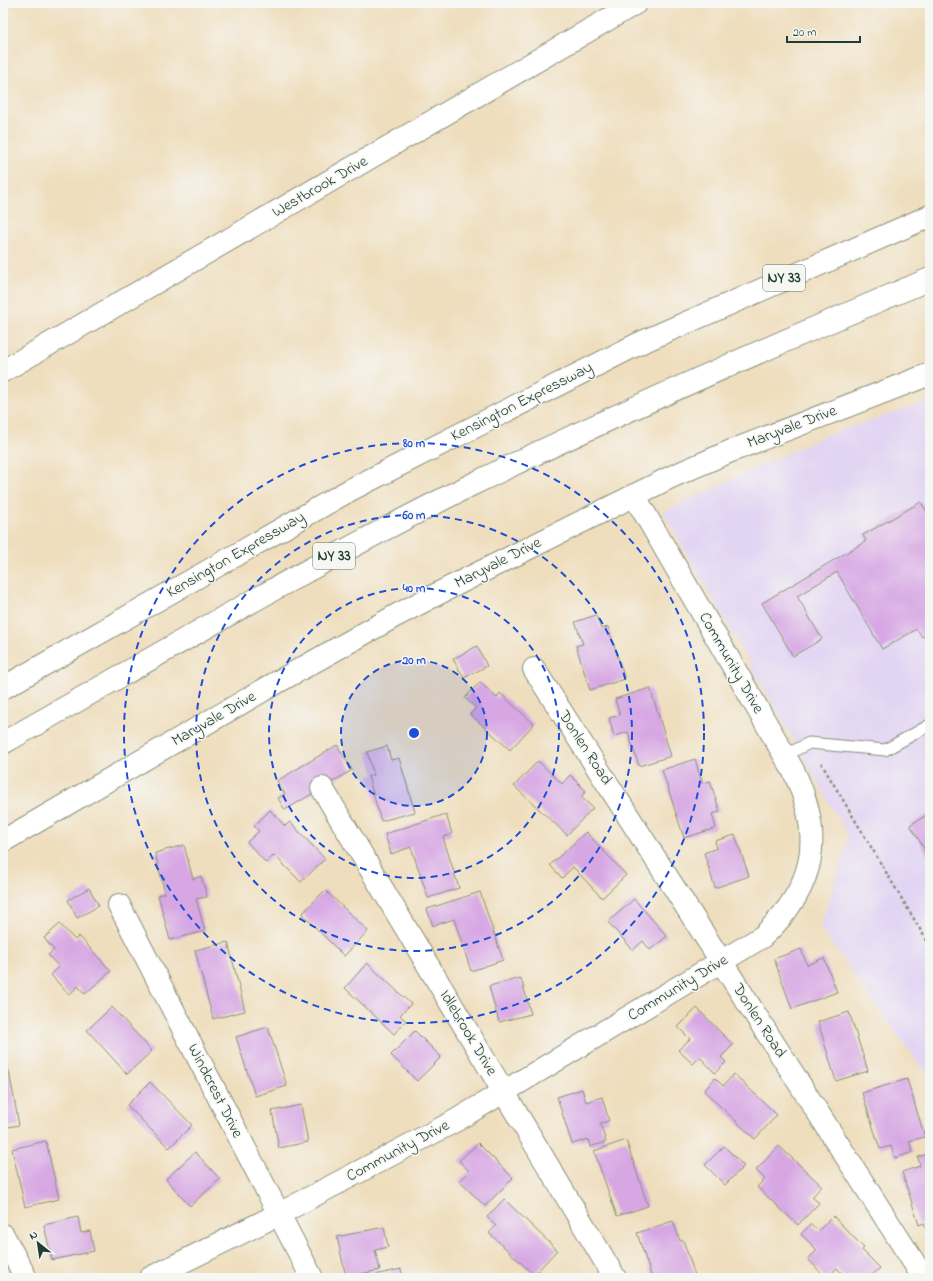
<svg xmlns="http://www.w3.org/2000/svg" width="933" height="1281" font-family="'Indie Flower',sans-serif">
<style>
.built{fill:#e2d4f3}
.building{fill:#d7a7e4}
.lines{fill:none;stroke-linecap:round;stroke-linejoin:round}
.lane-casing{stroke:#878e78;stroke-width:13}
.street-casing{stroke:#878e78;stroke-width:24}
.highway-casing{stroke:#878e78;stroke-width:24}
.path{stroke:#878e78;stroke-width:2.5;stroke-dasharray:3 3;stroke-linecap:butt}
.lane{stroke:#fff;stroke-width:11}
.street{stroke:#fff;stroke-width:22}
.highway{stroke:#fff;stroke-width:22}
.ring{fill:none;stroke:#1d4ed8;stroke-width:2;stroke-dasharray:7 5}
.labels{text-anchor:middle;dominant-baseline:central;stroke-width:3;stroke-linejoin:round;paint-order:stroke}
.shield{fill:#f6f6f2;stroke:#60746d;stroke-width:1}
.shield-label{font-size:15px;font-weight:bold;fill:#1f3d34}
.street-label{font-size:16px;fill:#1f3d34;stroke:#f6f6f2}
.centre{fill:#1d4ed8;stroke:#f6f6f2;stroke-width:2}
.ring-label{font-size:12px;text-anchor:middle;font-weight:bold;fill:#1d4ed8;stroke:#f6f6f2;stroke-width:3;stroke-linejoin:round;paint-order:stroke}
</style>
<rect width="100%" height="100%" fill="#f6f6f2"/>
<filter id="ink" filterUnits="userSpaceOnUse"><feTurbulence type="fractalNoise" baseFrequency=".025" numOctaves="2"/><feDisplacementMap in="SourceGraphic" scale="8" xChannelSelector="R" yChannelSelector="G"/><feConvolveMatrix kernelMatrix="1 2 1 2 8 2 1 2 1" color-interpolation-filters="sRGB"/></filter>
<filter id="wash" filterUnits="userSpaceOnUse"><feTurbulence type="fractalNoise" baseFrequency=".012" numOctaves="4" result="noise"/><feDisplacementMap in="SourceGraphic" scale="16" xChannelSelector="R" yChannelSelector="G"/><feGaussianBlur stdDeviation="0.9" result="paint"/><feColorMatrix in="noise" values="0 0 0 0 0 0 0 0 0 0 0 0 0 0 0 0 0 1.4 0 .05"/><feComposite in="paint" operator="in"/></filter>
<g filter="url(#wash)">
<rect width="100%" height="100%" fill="#efdebd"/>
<path class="built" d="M930,401V1079L820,928L849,837L663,512L824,436Z"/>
<g id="blocks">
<path class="building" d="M921,502L930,517V633L922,637L917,629L882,649L837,572L797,596L822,639L793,656L762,603L866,541L863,535Z
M596,615L601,629L608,627L625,679L590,690L576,646L583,644L575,622Z
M477,646L487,666L464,678L453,659Z
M480,682L497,698L500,693L534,724L510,750L470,714L476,708L465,698Z
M650,688L671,756L639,766L628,732L614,736L609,718L620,715L615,699Z
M337,745L352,770L285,810L278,798L285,794L277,781Z
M387,746L391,760L399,758L415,812L381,821L368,776L374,775L367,752Z
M695,759L702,783L710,781L720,812L712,814L716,828L684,838L662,770Z
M538,761L562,784L570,775L586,791L581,797L593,808L567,835L514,786Z
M270,810L285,826L290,822L325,859L301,882L274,855L266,863L247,842L259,831L254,826Z
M930,813V859L910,825Z
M446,814L452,834L443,837L459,888L428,898L411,847L391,854L385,834Z
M586,832L626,875L602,898L573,867L562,878L550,865Z
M735,835L749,876L715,888L704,853L717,848L715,841Z
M184,845L193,879L201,876L207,897L196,899L205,931L170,940L158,895L165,893L155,853Z
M89,888L99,906L77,918L68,900Z
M325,890L368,931L344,956L302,914Z
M480,892L503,960L471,971L454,919L433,926L427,909Z
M634,899L667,936L650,950L643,941L633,950L608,922Z
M60,924L75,940L79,936L111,971L85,994L78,986L69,995L51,975L59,967L48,955L54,950L44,938Z
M228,942L245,1011L213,1019L195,950Z
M801,949L807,965L824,958L837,992L792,1009L774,959Z
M367,963L411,1004L400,1015L406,1021L394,1034L345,988Z
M521,978L531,1014L499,1022L489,986Z
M112,1007L152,1051L127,1074L87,1030Z
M697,1008L733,1045L721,1057L726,1062L715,1073L700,1057L693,1064L678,1050L690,1039L678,1027Z
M849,1012L868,1071L836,1081L818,1022Z
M268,1027L287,1086L255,1096L236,1037Z
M415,1031L441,1057L417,1081L391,1055Z
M8,1066L19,1125L3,1128V1067Z
M734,1074L777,1115L755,1139L704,1091L715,1078L723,1086Z
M907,1079L925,1137L909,1141L913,1152L895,1158L891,1146L880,1149L862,1093Z
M150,1082L192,1125L169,1148L127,1105Z
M582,1089L586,1102L602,1097L609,1121L600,1123L606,1142L590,1147L588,1139L572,1144L557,1097Z
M301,1105L308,1142L279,1148L272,1111Z
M626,1140L648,1206L617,1216L594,1151Z
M46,1141L59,1199L25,1207L12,1149Z
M478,1143L513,1178L485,1206L459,1181L469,1171L459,1161Z
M724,1146L744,1166L725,1185L705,1165Z
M779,1146L822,1186L812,1197L819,1203L798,1225L757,1187L765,1179L756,1170Z
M195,1152L220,1179L190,1206L166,1179Z
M930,1153V1235L928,1236L924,1223L919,1225L902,1172L920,1166L918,1157Z
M504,1199L557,1250L534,1275L489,1233L496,1226L487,1217Z
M833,1216L864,1248L862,1250L880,1268L869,1278H860L854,1272L846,1278L837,1268L826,1278L808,1259L817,1250L801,1234L811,1224L818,1231Z
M78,1217L81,1233L90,1231L94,1251L52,1260L44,1225Z
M673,1221L680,1241L683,1240L696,1278H652L637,1233Z
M384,1227L388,1247L375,1250L380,1270L346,1277L337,1237Z
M401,1269L403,1278H366V1277Z"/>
</g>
</g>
<g filter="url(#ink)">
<use href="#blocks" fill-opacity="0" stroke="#878e78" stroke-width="1"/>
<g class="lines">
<defs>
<path id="lane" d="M784,756L809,743L885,750L930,725"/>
<path id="street" d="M3,371L636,3
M534,669L920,1272
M322,788L615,1278
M3,841L274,684L397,615L445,590L671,477L731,451L930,374
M119,905L312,1278
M3,1235L26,1278
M150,1278L279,1214L455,1121L762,937C816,887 825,836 793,770L634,495"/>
<path id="highway" d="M3,688L350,490L640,343L930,216
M3,743C157,656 310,565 469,486C620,412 775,344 930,279"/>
</defs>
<use href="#lane" class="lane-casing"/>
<use href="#street" class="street-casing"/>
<use href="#highway" class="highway-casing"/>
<path class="path" d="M821,763L930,946"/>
<use href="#lane" class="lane"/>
<use href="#street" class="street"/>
<use href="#highway" class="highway"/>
</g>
</g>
<circle cx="414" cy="733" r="73" fill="#1d4ed8" fill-opacity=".12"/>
<g class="ring">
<circle cx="414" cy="733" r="73"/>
<circle cx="414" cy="733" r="145"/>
<circle cx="414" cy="733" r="218"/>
<circle cx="414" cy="733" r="290"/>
</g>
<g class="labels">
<g class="shield">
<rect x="763" y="265" width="42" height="26" rx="3"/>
<rect x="313" y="543" width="42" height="26" rx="3"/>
</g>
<g class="shield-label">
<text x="784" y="278">NY 33</text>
<text x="334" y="556">NY 33</text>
</g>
<g class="street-label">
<text transform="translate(320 187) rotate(-30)">Westbrook Drive</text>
<text transform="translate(522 402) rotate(-27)">Kensington Expressway</text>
<text transform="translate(792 427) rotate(-21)">Maryvale Drive</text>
<text transform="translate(236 555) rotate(-30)">Kensington Expressway</text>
<text transform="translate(498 563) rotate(-27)">Maryvale Drive</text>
<text transform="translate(731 663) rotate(60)">Community Drive</text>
<text transform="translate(214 719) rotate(-30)">Maryvale Drive</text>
<text transform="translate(585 748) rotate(57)">Donlen Road</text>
<text transform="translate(678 988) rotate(-31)">Community Drive</text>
<text transform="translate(759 1021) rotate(57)">Donlen Road</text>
<text transform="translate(468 1033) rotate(59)">Idlebrook Drive</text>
<text transform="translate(215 1091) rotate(63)">Windcrest Drive</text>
<text transform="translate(398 1151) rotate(-28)">Community Drive</text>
</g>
</g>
<circle cx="414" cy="733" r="6" class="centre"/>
<g class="ring-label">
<text x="414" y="447">80 m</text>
<text x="414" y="519">60 m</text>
<text x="414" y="592">40 m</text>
<text x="414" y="664">20 m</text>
</g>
<rect width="933" height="1281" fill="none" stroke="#f6f6f2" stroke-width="16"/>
<g transform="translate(38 1243) rotate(330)" stroke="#f6f6f2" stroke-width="3" paint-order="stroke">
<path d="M0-3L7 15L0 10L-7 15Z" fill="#1f3d34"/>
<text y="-6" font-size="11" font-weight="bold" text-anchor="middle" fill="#1f3d34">N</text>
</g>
<path d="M787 36v6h73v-6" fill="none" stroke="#1f3d34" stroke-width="2"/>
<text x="793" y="36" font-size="12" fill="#1f3d34" stroke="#f6f6f2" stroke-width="3" paint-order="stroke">20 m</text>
</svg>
